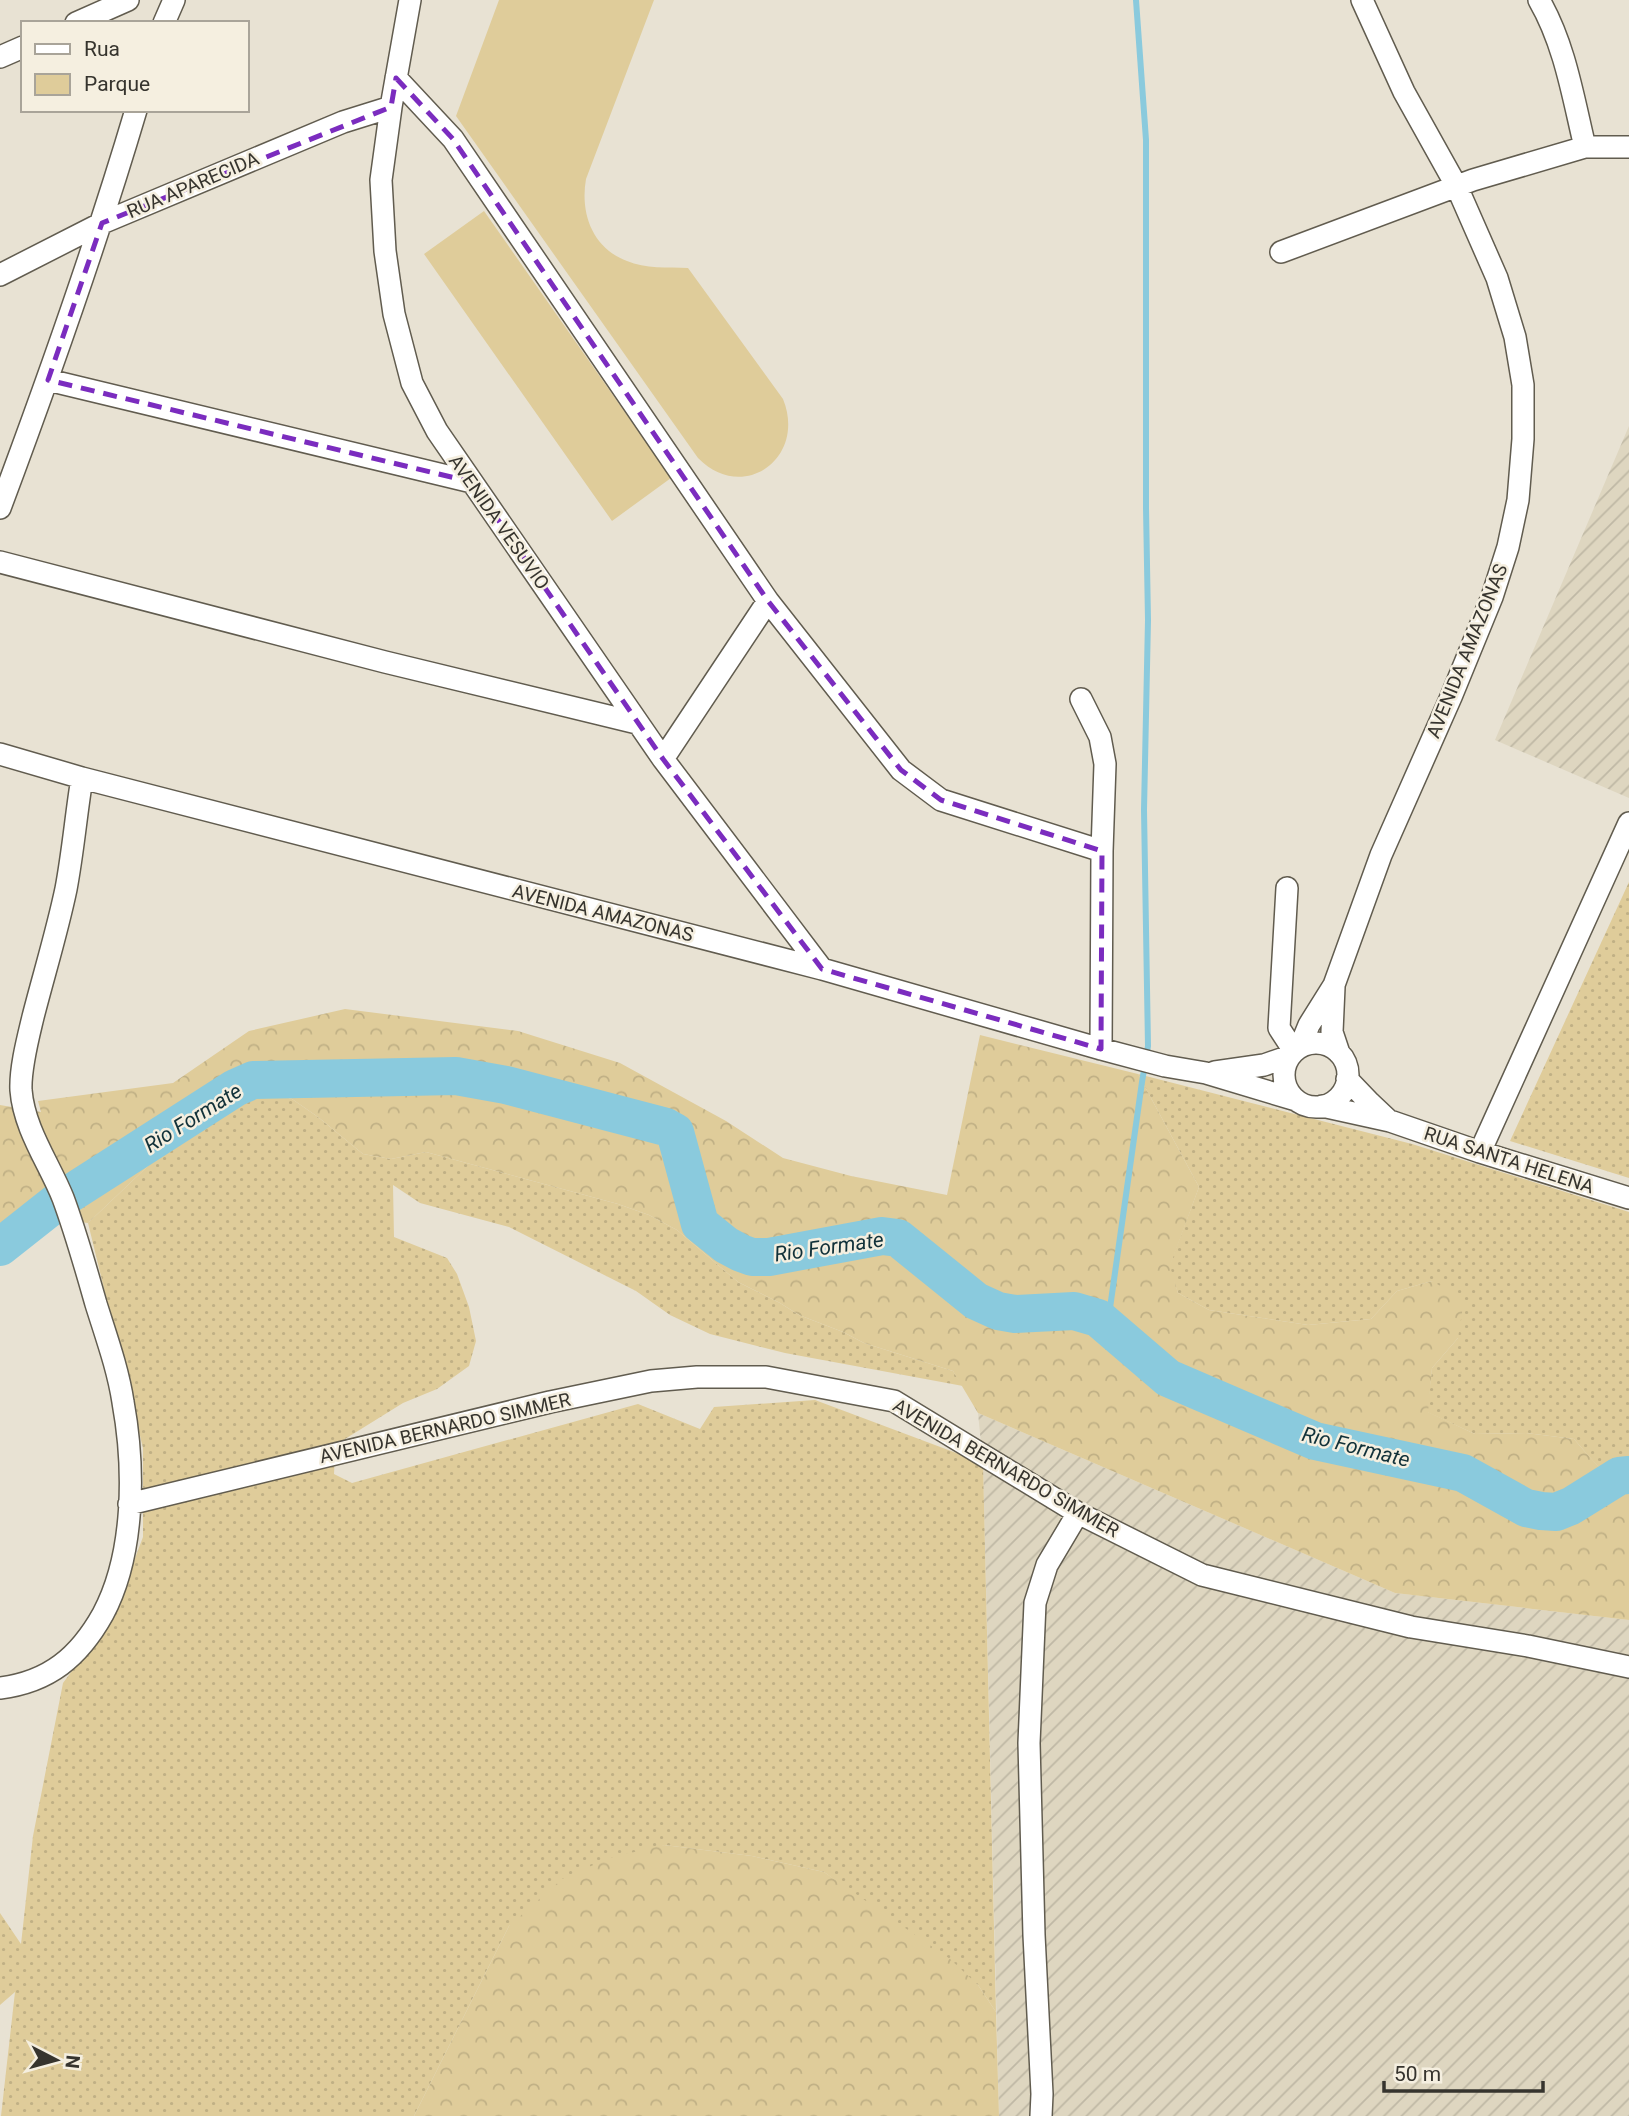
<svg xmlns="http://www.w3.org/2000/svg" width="1629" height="2116" font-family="Roboto,sans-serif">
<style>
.industrial{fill:url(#industrial-furrows)}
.grass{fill:url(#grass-dots)}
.forest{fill:url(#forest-crowns)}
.park{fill:#dfcc9a}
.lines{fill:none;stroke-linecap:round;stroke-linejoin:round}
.stream{stroke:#8acadd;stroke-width:6}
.river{stroke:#8acadd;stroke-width:38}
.minor-casing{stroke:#615c4f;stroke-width:24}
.minor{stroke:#fff;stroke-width:21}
.marked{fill:none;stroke:#7b2cbf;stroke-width:5;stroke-dasharray:14 9;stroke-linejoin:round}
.labels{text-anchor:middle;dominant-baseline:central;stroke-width:5;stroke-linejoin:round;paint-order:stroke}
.street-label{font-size:19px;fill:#36342e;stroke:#f5efe0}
.water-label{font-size:21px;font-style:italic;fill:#113139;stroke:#f5efe0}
</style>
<defs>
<pattern id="industrial-furrows" width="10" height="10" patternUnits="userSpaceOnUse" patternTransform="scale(1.75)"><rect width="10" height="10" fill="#ded6c0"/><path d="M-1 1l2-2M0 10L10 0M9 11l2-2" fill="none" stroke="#bfb8a5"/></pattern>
<pattern id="grass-dots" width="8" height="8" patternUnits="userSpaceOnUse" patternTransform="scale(1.75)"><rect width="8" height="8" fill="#dfcc9a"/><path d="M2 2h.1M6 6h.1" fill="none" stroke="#c0b085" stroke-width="1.8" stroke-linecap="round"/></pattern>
<pattern id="forest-crowns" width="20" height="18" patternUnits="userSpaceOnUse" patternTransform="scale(1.75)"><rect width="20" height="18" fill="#dfcc9a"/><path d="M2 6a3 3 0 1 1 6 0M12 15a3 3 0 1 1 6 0" fill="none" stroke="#c0b085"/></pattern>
</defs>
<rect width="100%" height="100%" fill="#e8e2d3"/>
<path class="industrial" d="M1629,426V798L1495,740Z
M978,1413L1395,1593L1629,1620V2116H999L983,1463Z"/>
<path class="grass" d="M1629,882V1178L1510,1141Z
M1138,1074L1412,1144L1629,1212V1488C1607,1480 1590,1457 1574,1439L1526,1433L1475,1434L1427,1412L1432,1368L1458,1338L1432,1281L1397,1291L1371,1319L1308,1325L1209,1310L1178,1293L1169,1267L1199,1187Z
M245,1086L292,1099L318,1117L363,1154L391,1159L426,1152L618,1204L649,1215L677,1230L738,1282L780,1303L799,1315L843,1332L864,1343L953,1371L963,1386L785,1353L710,1334L670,1315L636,1291L509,1227L420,1203L393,1185L394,1237L447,1258L457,1274L469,1307L476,1341L469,1366L437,1389L403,1403L345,1439L335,1454L334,1474L352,1483L638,1404L700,1429L714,1407L815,1400L983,1463L996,2012L978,1985L824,1872L752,1856L664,1845L509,1926L414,2116H1L15,1992L0,2005V1913L21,1944L33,1836L63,1683L113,1616L143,1537V1448L88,1223L209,1108Z"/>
<path class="forest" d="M345,1009L518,1031L620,1063L726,1121L783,1158L851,1176L947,1195L980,1035L1138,1074L1199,1187L1170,1266L1178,1293L1209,1310L1308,1325L1371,1319L1397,1291L1432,1281L1464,1300L1458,1338L1432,1368L1428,1412L1475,1434L1526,1433L1574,1439C1590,1457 1607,1479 1629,1488V1620L1395,1593L978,1413L953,1371L864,1343L843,1332L799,1315L780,1303L738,1282L677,1230L649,1215L618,1204L426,1152L391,1159L363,1154L318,1117L292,1099L245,1086L209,1108L88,1223L79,1222L63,1181L0,1237V1105L41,1112L38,1101L173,1083L249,1031Z
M664,1845L752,1856L824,1872L950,1959L978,1985L996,2012L999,2116H414L509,1926L562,1879L609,1858Z"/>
<path class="park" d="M499,0H654L586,179C580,213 592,248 627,261C645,269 668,267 688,268L783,399C807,458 743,504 698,458L456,116Z
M484,211L671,478L612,521L424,254Z"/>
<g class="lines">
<path class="stream" d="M1100,1320L1110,1308L1142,1082L1148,1046L1144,810L1148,620L1146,508V140L1136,0"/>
<path class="river" d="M0,1247L57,1202L235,1088L253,1080L456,1076L506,1085L666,1127L675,1132L700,1224L726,1245L741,1253L752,1257H769L882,1236L898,1238L976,1301L998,1311L1015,1314L1074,1311L1098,1318L1168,1378L1315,1441L1463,1473L1526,1508L1541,1511L1556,1512L1571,1506L1619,1476L1629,1475"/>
<defs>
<path id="minor" d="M410,0L391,107L381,180L385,251L394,314L412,383L437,431L663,759L822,969
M1539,0C1565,45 1573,97 1585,147
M76,23L128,0
M164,23L174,0
M0,57L23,47
M396,78L453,139L768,601
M1281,252L1473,180L1585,147H1629
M0,275L102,223L343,122L391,107
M48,380L472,482
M0,508C49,377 96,245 136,110
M0,562L385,662L637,723
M1081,699L1100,737L1105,764L1102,851
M0,754L82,778L822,969L1101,1049L1165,1066L1206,1073L1296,1100
M663,759L768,601L901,770L941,800L1102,851L1101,1049
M1287,888L1279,1028L1294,1051
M1334,987L1332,1032L1339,1053
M1284 1075a32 32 0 1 1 64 0a32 32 0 1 1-64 0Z
M1300,1047L1309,1025L1334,985L1381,855L1451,697L1492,597L1508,547L1518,500L1523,439V385L1515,337L1497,278L1457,187L1404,92L1362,0
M1215,1072L1264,1065L1290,1056
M1347,1079L1370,1103L1388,1120
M1322,1106L1390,1121L1480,1152L1629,1198
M1480,1152L1629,823
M129,1504L550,1402L651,1381L697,1377H766L894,1401L1078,1513L1202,1575L1411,1627L1528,1646L1629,1667
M0,1688C49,1682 79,1657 103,1614C135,1554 135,1468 123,1402C118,1369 106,1336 96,1304C86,1269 76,1233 63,1198C49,1163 24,1129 21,1090C20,1068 28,1038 33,1017C44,974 57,932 66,889C73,852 76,815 82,778
M1041,2116L1042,2094L1034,1935L1029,1743L1035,1603L1047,1565L1078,1513"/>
</defs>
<use href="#minor" class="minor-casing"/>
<use href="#minor" class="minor"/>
</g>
<path class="marked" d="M396,78L453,139L768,601L901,770L941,800L1102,851L1101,1049L822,969L663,759L472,482L48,380L102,223L391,107Z"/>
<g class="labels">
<g class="street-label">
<text transform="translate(193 185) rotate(-23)">RUA APARECIDA</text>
<text transform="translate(499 522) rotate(55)">AVENIDA VESUVIO</text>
<text transform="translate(1467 651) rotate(-68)">AVENIDA AMAZONAS</text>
<text transform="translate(603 913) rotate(14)">AVENIDA AMAZONAS</text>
<text transform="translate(1509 1160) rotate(18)">RUA SANTA HELENA</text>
<text transform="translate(445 1428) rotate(-13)">AVENIDA BERNARDO SIMMER</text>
<text transform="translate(1006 1468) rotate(30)">AVENIDA BERNARDO SIMMER</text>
</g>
<g class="water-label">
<text transform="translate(193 1118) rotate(-32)">Rio Formate</text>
<text transform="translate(829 1247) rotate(-8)">Rio Formate</text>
<text transform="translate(1356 1447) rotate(14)">Rio Formate</text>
</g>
</g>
<rect x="21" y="21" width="228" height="91" fill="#f5efe0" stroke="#a9a499" stroke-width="2"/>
<rect x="35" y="44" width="35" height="10" fill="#ffffff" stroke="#a9a499" stroke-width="2"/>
<text x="84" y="56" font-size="21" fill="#36342e">Rua</text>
<rect x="35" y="74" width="35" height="21" fill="#dfcc9a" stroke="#a9a499" stroke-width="2"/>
<text x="84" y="91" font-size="21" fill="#36342e">Parque</text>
<g transform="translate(56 2060) rotate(96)" stroke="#f5efe0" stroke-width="5" paint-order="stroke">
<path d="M0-5L12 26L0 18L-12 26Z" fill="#36342e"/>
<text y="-10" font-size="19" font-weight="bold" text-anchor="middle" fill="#36342e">N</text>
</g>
<path d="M1384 2081v10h159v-10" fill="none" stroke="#36342e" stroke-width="3.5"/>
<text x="1394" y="2081" font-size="21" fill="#36342e" stroke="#f5efe0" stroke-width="5" paint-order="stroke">50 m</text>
</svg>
